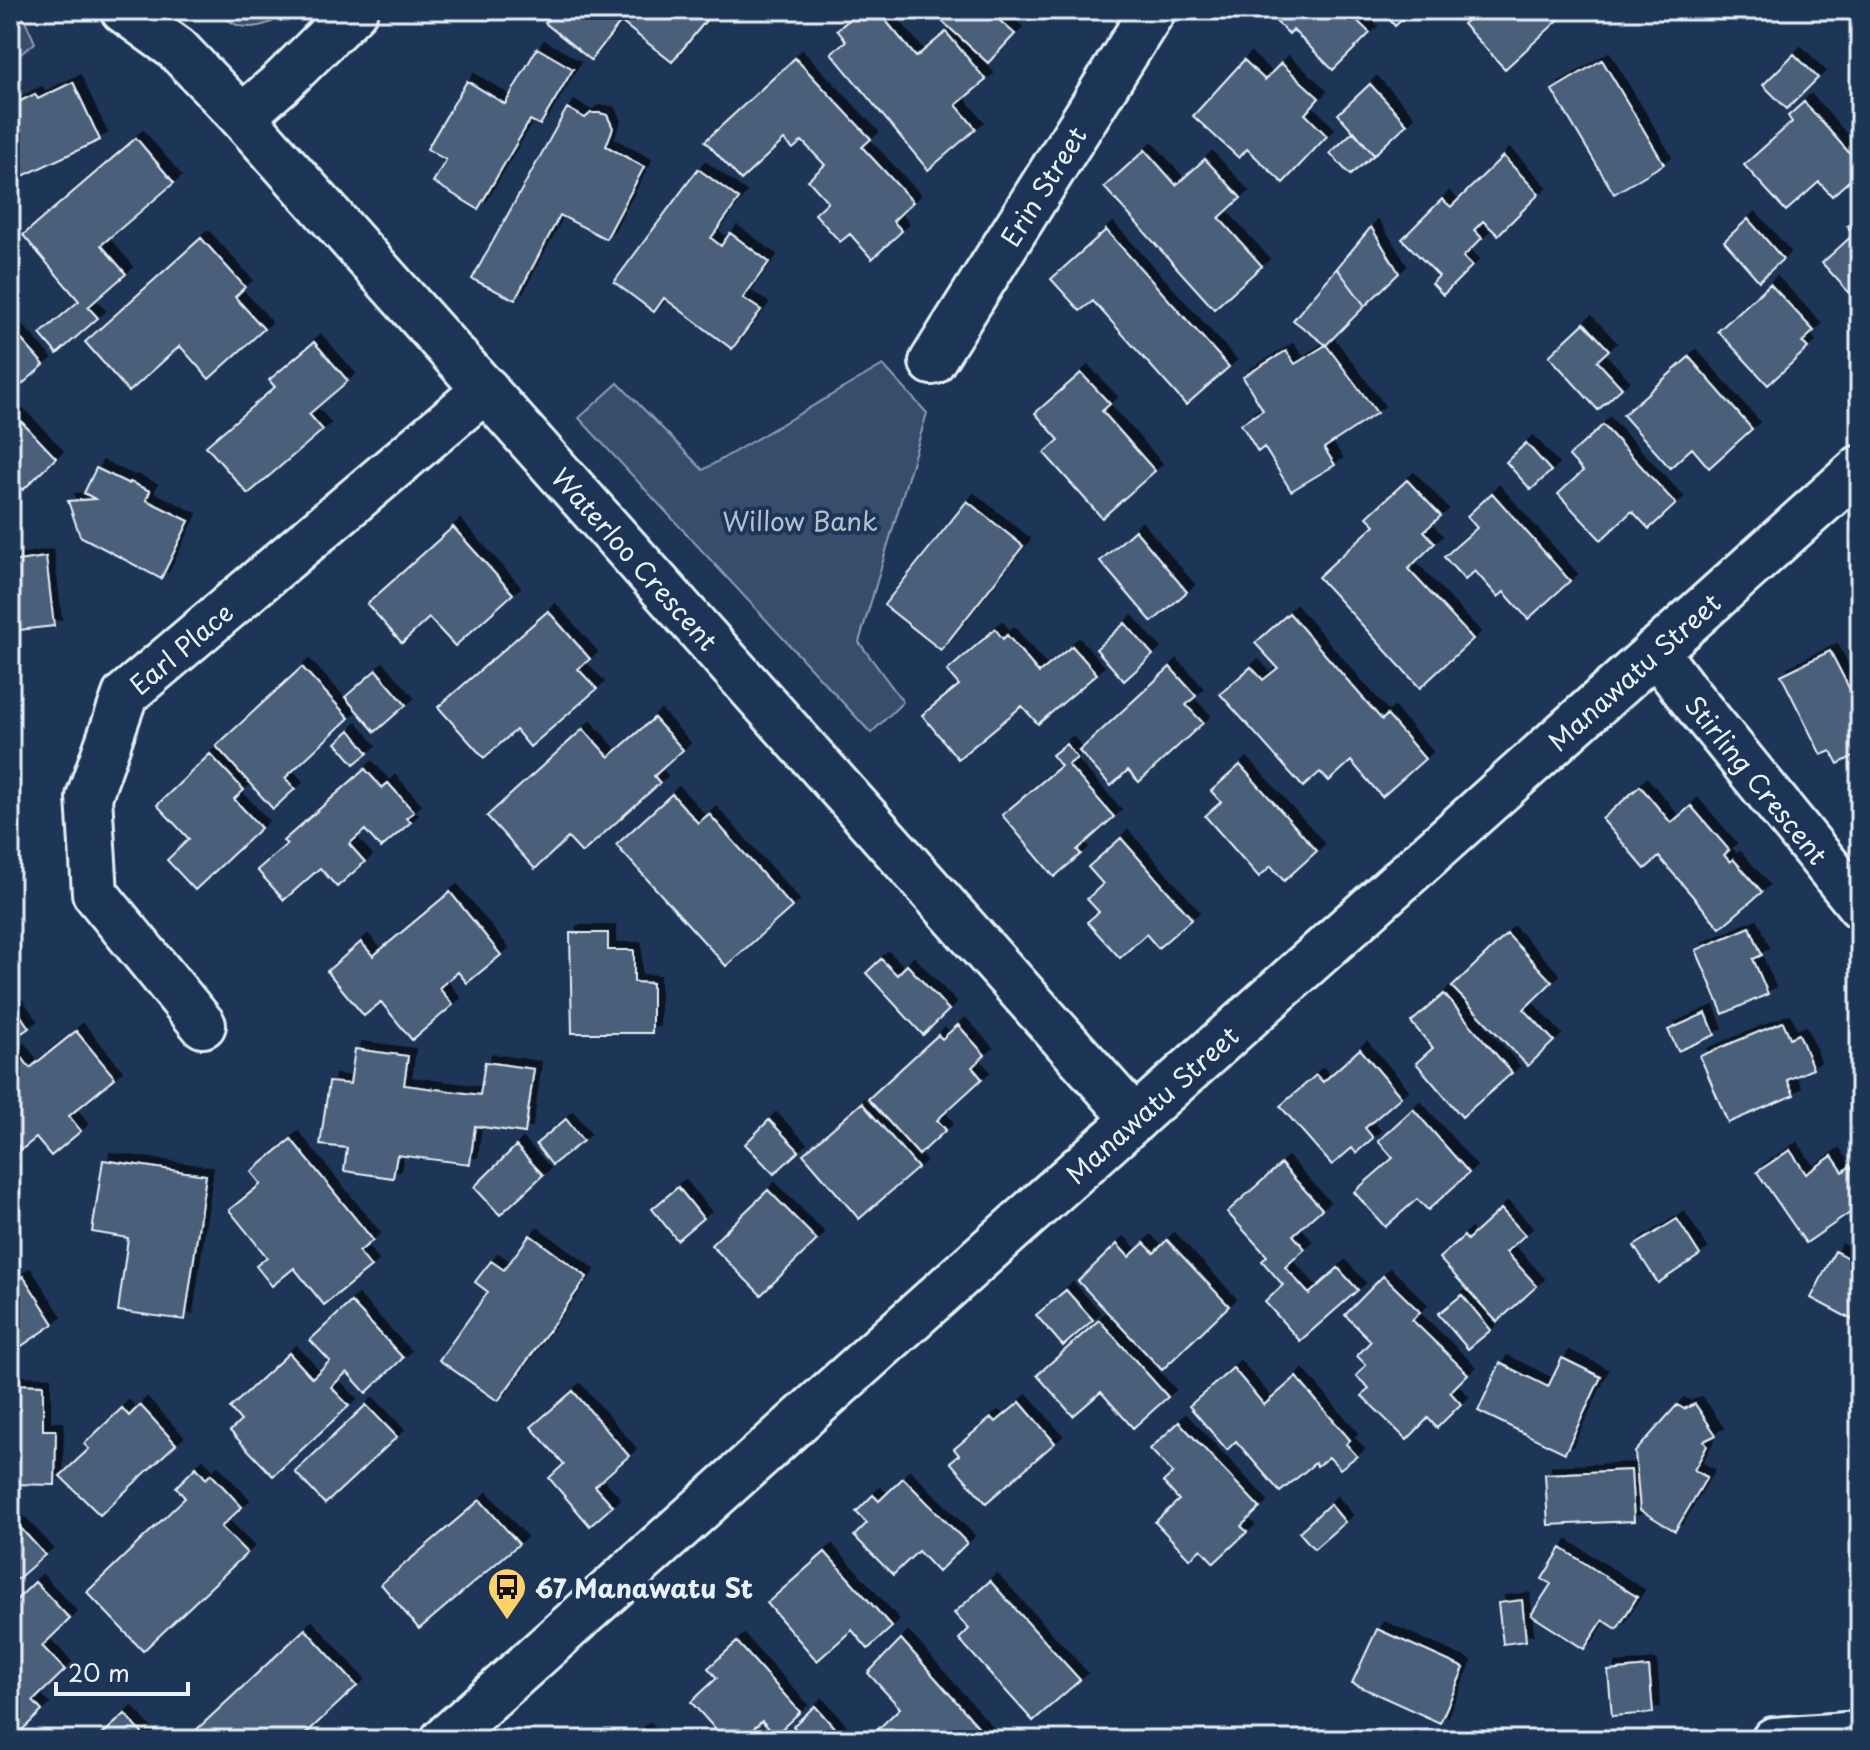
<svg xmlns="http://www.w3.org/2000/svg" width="1870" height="1750" font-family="'Playpen Sans',sans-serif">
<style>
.green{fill:#374d6c;stroke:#909fb2;stroke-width:2}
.building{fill:#495e7a;stroke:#e8f1f8;stroke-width:2;filter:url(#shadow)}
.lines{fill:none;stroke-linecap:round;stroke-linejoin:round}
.street-casing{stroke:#e8f1f8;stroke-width:50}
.secondary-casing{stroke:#e8f1f8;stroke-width:50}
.street{stroke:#1d3557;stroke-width:44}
.secondary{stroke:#1d3557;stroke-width:44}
.labels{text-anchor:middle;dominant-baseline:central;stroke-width:8;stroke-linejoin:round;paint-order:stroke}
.street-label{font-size:26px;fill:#e8f1f8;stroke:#1d3557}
.park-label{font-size:26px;fill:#b3c0ce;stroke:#1d3557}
.poi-label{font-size:26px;font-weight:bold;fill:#e8f1f8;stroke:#1d3557;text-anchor:start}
</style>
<defs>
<filter id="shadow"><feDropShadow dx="7" dy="-7" stdDeviation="0" flood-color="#0009"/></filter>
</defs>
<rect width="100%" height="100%" fill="#1d3557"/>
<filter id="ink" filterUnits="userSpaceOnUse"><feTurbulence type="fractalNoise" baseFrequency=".0125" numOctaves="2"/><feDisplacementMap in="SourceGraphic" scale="16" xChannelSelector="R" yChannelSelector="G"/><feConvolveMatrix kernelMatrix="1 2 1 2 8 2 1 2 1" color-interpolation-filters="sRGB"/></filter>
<g filter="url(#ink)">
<path class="green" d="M10,10H13L25,20L35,43L10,62Z
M216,10H290C277,22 255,31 237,25C229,22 222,15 216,10Z
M883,365L927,413L859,642L903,702L871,733L579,418L618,383L703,470Z"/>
<path class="building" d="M556,10H710L713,12L672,62L621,22L591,60L545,23Z
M861,10H877L916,57L946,32L986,80L956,105L976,129L928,170L831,53L846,41L837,30Z
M930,10H1010L1000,21L1015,34L988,63Z
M1264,10H1346L1370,33L1333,70L1293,30L1289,34Z
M1381,10H1413L1395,26Z
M1478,10H1560L1564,15L1505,69L1463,24Z
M537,48L573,69L540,125L530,120L478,209L433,182L446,160L427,149L467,81L505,104Z
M1794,54L1818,78L1787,109L1763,85Z
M795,58L871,139L862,147L913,202L893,221L902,231L872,259L850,234L840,242L815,214L828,202L808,180L825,165L802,141L793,149L784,140L741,180L705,141Z
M1244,60L1265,80L1281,63L1319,98L1305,114L1327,136L1283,183L1247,149L1239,158L1193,116Z
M1602,60L1664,164L1614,194L1552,90Z
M73,82L100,140L10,182V106L35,94L38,99Z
M1370,84L1407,124L1374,155L1338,114Z
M1804,102L1860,165V171L1832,196L1819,182L1786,211L1744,165L1792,122L1788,116Z
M567,108L585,118L591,113H600L607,115L613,128L606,146L644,167L606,239L560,215L515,300L472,279Z
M1354,131L1374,155L1350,175L1330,153Z
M136,138L174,183L101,245L126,274L88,307L98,318L57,354L40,334L79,301L23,235Z
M1145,150L1176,185L1205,159L1241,198L1219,218L1262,266L1214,309L1104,187Z
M1503,156L1539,194L1498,235L1483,221L1474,230L1482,238L1463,257L1472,266L1443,295L1432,283L1439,276L1402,239L1442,199L1451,207Z
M698,169L739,199L711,238L721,246L730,233L769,262L743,298L761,310L732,349L664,298L654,312L614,282Z
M1860,214V292L1854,298L1822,263L1854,234L1847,226Z
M1748,219L1783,259L1759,281L1724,241Z
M1371,227L1399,273L1365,306L1337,268Z
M1106,230L1229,367L1186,405L1093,301L1080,311L1051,279Z
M201,238L245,287L235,297L264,329L209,379L180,346L129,392L85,342Z
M1337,268L1365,306L1326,345L1293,320Z
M1770,284L1814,331L1802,342L1808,348L1768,385L1718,331Z
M1584,323L1609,350L1597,361L1622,388L1598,410L1549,356Z
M10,327L44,365L10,395Z
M314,342L348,381L309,414L323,430L248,494L206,446L275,387L269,380Z
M1326,345L1377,413L1324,448L1335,465L1291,491L1264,447L1258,452L1241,424L1263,410L1243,377L1286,351L1295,364Z
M1689,357L1752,429L1709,468L1692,448L1670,468L1623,415Z
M1081,373L1110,404L1102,411L1155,471L1102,518L1044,453L1059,440L1035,413Z
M16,416L56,458L23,490L10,476V422Z
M1603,425L1676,504L1649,529L1632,511L1601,540L1558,494L1583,471L1569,456Z
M1526,443L1551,471L1531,490L1506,462Z
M96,468L129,484L130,482L150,491L146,500L189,521L161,579L80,536L68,501L95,499L84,493Z
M1407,480L1441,516L1424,531L1435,543L1408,569L1473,639L1420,688L1318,577L1375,525L1367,517Z
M1492,493L1570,581L1528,619L1504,592L1498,597L1475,571L1465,580L1444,557L1477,528L1467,516Z
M967,501L1023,546L941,650L884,605Z
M453,527L513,594L455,646L429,618L402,643L367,604Z
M1135,530L1187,592L1152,622L1100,561Z
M46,557L54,626L10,631V562Z
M548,611L590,659L578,669L597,689L530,747L516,730L484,758L438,707Z
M1289,613L1382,720L1387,715L1425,759L1382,797L1351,761L1329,781L1320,772L1303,787L1220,694L1251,667L1263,680L1278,668L1255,643Z
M1125,623L1153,655L1124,681L1096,649Z
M995,629L1003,639L1007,635L1039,673L1072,646L1097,674L1038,724L1022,706L958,759L922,715L959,685L947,671Z
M1830,651L1860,709V753L1838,764L1831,751L1821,755L1781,675Z
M302,667L349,718L285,778L295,789L273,809L216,746Z
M1170,667L1196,696L1186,705L1203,723L1139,782L1128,770L1111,786L1079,751Z
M376,670L406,705L375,732L345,697Z
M654,718L683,750L654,776L660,783L582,853L568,838L535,869L487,816L583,729L609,757Z
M350,730L368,753L354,764L336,743Z
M1066,744L1077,758L1068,765L1114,817L1077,850L1081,854L1054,877L1002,815L1061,766L1052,755Z
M210,754L244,790L234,799L261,828L195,890L167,860L189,839L157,805Z
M1240,765L1317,851L1284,881L1271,866L1259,877L1205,816L1221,802L1211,791Z
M365,769L382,788L388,783L414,812L406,818L411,822L381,848L365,830L349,844L365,862L337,887L320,868L284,900L257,870L287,844L283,841Z
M1640,786L1671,823L1691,806L1729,850L1724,855L1730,862L1733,859L1762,892L1720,928L1659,857L1645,869L1602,819Z
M672,794L698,823L709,814L792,907L726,966L616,845Z
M1121,838L1192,919L1158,948L1146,934L1120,958L1087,922L1099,912L1087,899L1103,884L1088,867Z
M450,892L501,955L467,983L458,972L439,988L453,1005L412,1040L381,1002L364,1016L327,971L361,942L373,956Z
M1750,927L1762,955L1753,959L1768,994L1723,1014L1696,950Z
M570,933H608V950H634V982L652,983V1033H572Z
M1507,934L1552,982L1524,1009L1554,1041L1528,1066L1452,987Z
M881,959L897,975L907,965L949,1010L923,1035L866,973Z
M1444,994L1512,1073L1462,1117L1416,1063L1433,1048L1411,1022Z
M10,1000L29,1028L10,1041Z
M1706,1013L1715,1035L1678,1051L1668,1030Z
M1783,1022L1790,1038L1799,1034L1813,1069L1787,1080L1794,1095L1728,1123L1700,1056Z
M958,1025L985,1055L972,1067L982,1079L937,1120L946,1130L919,1155L868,1099L938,1035L942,1039Z
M76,1031L115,1078L69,1116L81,1131L51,1156L36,1138L21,1150L10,1137V1057L17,1051L30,1068Z
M355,1049L408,1056L404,1085L480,1095L485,1062L534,1069L525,1133L475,1126L470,1164L397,1155L393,1178L344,1171L347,1148L320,1145L329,1082L350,1084Z
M1360,1049L1401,1097L1365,1128L1373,1138L1356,1153L1352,1148L1332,1165L1280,1106L1316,1075L1323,1082Z
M862,1103L918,1168L859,1219L803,1154Z
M1413,1109L1469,1173L1428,1210L1417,1199L1385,1227L1354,1192L1393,1158L1378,1141Z
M566,1119L583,1141L552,1165L536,1144Z
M769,1120L799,1151L774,1174L745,1144Z
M291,1139L373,1240L359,1252L371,1267L324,1305L294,1268L272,1286L256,1266L267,1257L229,1210L261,1184L251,1172Z
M516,1146L543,1175L500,1215L474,1187Z
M1790,1150L1806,1174L1832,1156L1843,1172L1850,1166L1860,1181V1206L1806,1243L1757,1172Z
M103,1160L206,1175L185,1320L118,1311L128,1238L92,1232Z
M1281,1164L1322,1209L1293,1235L1305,1249L1285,1267L1309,1294L1338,1268L1358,1290L1300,1341L1265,1302L1283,1285L1262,1261L1267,1256L1227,1212Z
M678,1187L703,1218L677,1240L652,1209Z
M768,1190L817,1240L761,1295L711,1245Z
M1501,1209L1525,1235L1506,1252L1537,1286L1497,1322L1439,1258L1464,1236L1467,1240Z
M1677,1219L1700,1255L1658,1283L1634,1246Z
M530,1235L587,1277L498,1401L439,1360L488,1292L475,1282L491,1261L504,1270Z
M1167,1240L1229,1306L1162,1370L1078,1281L1117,1244L1129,1257L1144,1243L1154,1253Z
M1835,1251L1860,1265V1324L1811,1298Z
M23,1276L54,1324L20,1347L10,1331V1284Z
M1383,1276L1420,1312L1412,1320L1468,1374L1450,1392L1461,1404L1437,1428L1428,1418L1407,1440L1362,1396L1369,1388L1356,1376L1366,1365L1357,1356L1371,1341L1345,1315Z
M1066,1290L1093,1320L1063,1346L1036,1315Z
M1462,1295L1491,1330L1468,1349L1438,1314Z
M351,1302L403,1358L366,1393L347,1372L331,1387L349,1406L273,1476L230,1431L241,1421L230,1408L289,1353L312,1378L330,1361L310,1340Z
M1099,1320L1168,1397L1133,1428L1101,1392L1073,1416L1037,1375Z
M1562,1358L1601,1377L1565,1453L1478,1411L1500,1363L1548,1387Z
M1233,1368L1264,1405L1296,1377L1350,1440L1346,1444L1357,1456L1340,1469L1329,1457L1317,1466L1315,1463L1280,1492L1236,1441L1227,1450L1189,1406Z
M10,1384L43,1385V1430H56L55,1485L10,1484Z
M573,1391L629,1456L595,1486L613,1506L590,1526L549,1478L564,1464L531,1427Z
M1020,1402L1055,1443L986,1503L950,1462L959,1455L954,1449L991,1418L996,1422Z
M1695,1404L1716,1435L1704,1441L1707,1446L1694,1470L1707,1477L1675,1531L1640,1510L1635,1452L1677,1405L1684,1409Z
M140,1405L176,1444L100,1515L60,1476L89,1449L84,1444L122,1408L129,1416Z
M366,1405L397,1437L325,1504L295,1472Z
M1179,1422L1260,1508L1241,1526L1247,1532L1214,1563L1201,1549L1190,1559L1155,1522L1179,1500L1163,1482L1173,1473L1150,1449Z
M196,1467L206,1479L211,1474L242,1507L221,1527L247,1553L143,1651L87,1592L185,1498L176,1487Z
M1631,1470L1634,1521L1548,1525L1545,1474Z
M903,1478L967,1543L938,1572L918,1551L893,1575L854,1536L867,1523L856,1512L873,1495L879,1501Z
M480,1500L519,1544L419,1629L381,1584Z
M1330,1504L1345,1522L1314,1549L1299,1532Z
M17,1524L45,1555L13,1583L10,1580V1530Z
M1561,1548L1637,1597L1617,1629L1603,1620L1584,1649L1531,1615L1551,1584L1542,1579Z
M825,1552L892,1627L868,1649L852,1630L817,1661L767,1603Z
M990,1581L1080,1680L1033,1721L959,1639L969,1629L954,1613Z
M35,1582L70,1619L42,1646L65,1670L33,1701L42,1711L21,1731L10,1719V1606Z
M1522,1600L1526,1641L1503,1644L1498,1603Z
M305,1629L357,1686L299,1740H200L193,1733Z
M1377,1629L1464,1668L1440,1723L1352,1683Z
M901,1639L990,1740H867L900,1708L868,1673Z
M737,1642L800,1712L775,1735L762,1721L741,1740H725L691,1702L717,1678L708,1668Z
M1649,1667L1653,1713L1612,1716L1608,1671Z
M815,1706L845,1740H805L793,1726Z
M125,1714L148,1740H96Z
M643,1730L652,1740H631Z"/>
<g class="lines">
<defs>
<g id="street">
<path id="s1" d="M123,10L177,49L242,117L1135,1119"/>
<path d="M242,117L281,83L355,10"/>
<path id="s2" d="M932,362L1153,10"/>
<path id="s3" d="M1655,651L1687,693L1860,906"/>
<path id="s4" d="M203,1025L95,893L89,797L125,695L486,389"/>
<path d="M1774,1740L1860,1734"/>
</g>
<g id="secondary">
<path id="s5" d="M443,1740L1860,468"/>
</g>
</defs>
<use href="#street" class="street-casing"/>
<use href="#secondary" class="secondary-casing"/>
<use href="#street" class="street"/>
<use href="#secondary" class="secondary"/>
</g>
</g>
<defs>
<symbol id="bus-pin" viewBox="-11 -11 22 30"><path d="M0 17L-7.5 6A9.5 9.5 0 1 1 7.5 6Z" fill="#ffd166" stroke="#1d3557"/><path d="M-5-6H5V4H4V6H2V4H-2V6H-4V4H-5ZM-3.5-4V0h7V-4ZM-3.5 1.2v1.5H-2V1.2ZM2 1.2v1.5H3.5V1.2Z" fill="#111"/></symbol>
</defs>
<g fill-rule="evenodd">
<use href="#bus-pin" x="485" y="1565" width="44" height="60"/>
</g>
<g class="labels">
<g class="street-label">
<text stroke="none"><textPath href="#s2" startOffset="208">Erin Street</textPath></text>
<text stroke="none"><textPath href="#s1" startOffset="752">Waterloo Crescent</textPath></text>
<text stroke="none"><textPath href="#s4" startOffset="448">Earl Place</textPath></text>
<text stroke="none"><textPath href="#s5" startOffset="1600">Manawatu Street</textPath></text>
<text stroke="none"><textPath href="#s3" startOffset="164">Stirling Crescent</textPath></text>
<text stroke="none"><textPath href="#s5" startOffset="952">Manawatu Street</textPath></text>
</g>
<g class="park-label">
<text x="800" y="520">Willow Bank</text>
</g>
<g class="poi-label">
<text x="535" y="1587">67 Manawatu St</text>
</g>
</g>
<rect width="1870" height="1750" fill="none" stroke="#1d3557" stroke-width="40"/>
<rect x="20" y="20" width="1830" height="1710" fill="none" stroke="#e8f1f8" stroke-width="3" filter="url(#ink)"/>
<path d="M56 1682v12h132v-12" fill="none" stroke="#e8f1f8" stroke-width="4"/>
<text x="68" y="1682" font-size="24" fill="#e8f1f8" stroke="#1d3557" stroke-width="6" paint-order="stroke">20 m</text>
</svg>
